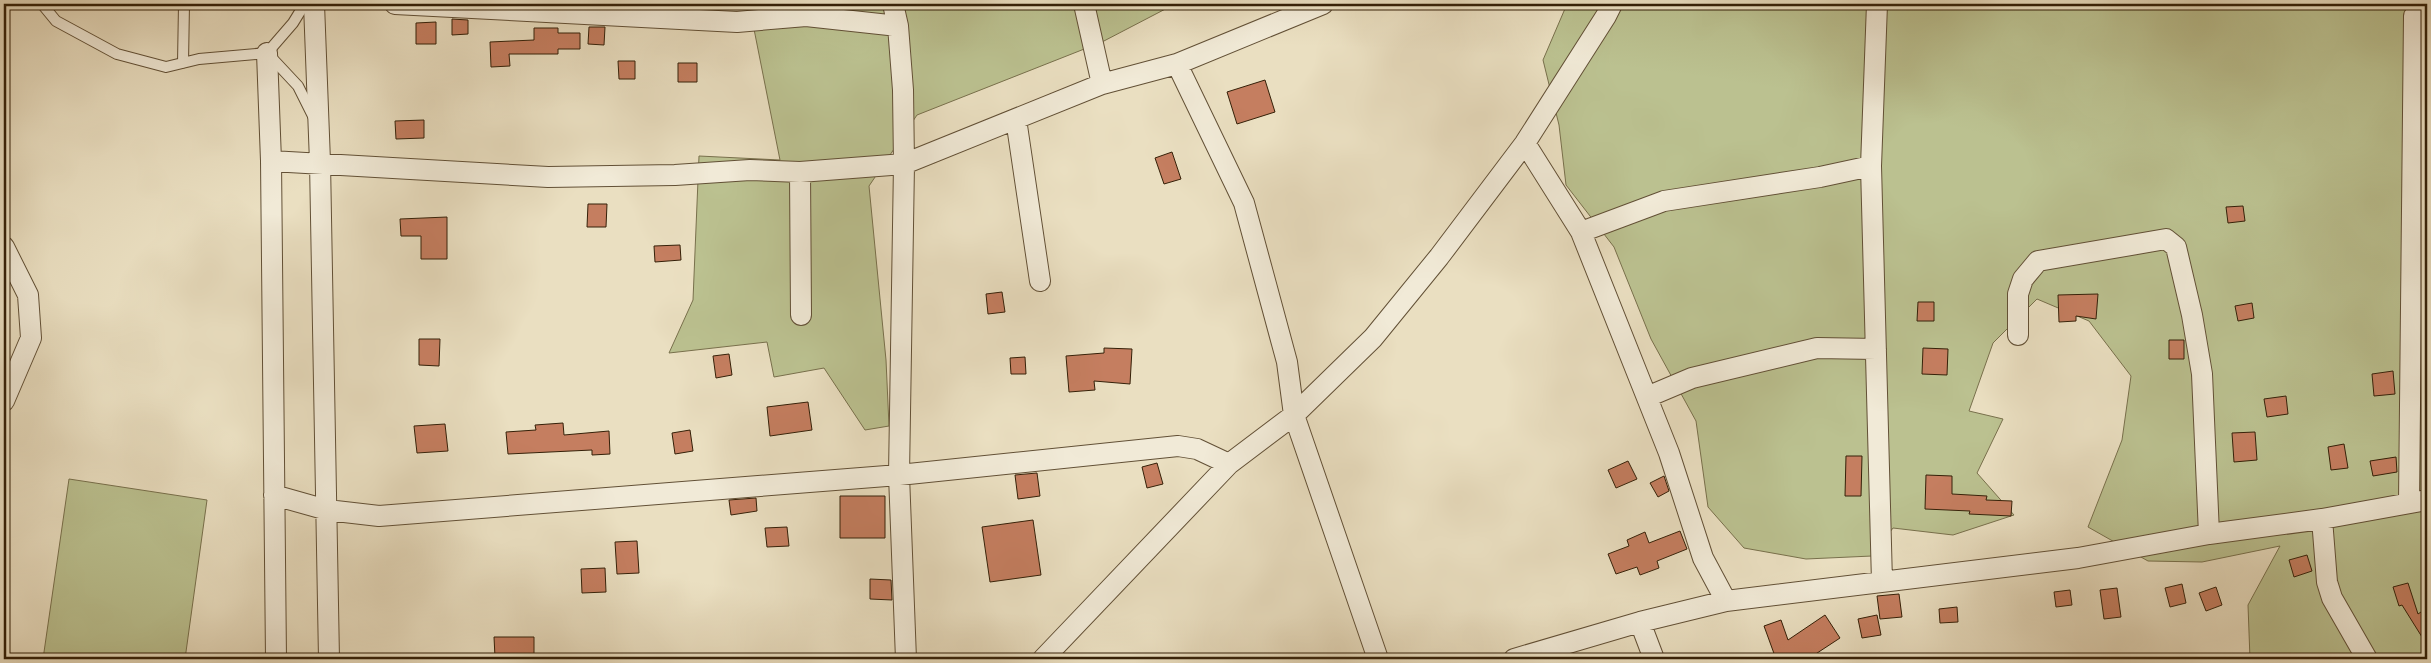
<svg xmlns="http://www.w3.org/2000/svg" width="2431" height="663" font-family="Alegreya,serif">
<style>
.green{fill:#bbc190;stroke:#78704c}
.building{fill:#c57e60;stroke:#342008}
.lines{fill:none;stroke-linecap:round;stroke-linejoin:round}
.lane-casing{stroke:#625036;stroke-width:12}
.street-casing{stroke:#625036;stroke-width:22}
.lane{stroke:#f1ead7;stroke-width:10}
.street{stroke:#f1ead7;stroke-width:20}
</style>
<rect width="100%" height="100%" fill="#eadfc1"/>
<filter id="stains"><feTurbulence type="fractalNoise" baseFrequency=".004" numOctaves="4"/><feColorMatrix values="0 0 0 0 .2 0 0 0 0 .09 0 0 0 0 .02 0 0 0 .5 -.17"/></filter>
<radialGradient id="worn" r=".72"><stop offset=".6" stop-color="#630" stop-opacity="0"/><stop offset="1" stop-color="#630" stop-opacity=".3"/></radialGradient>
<path class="green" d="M749,4H1175L1102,42L917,115L869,186L886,360L889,426L865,430L824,368L774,377L767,342L669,353L693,300L699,156L780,160Z
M1567,4H2427V659H2250L2248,605L2280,546L2202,562L2148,561L2088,527L2122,440L2131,376L2089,321L2037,299L1993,343L1969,411L2003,419L1977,473L2014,515L1953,535L1893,528L1872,556L1806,559L1744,548L1708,507L1696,421L1651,339L1614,247L1566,185L1559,125L1543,60Z
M69,479L207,500L185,659H43Z"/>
<path class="building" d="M452,19L468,20V34L452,35Z
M436,22V44H416V23Z
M589,27H605L604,45L588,44Z
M534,28H558V33H580V49H558V54H509L510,66L491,67L490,42L534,40Z
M618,61H635V79H619Z
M678,63H697V82H678Z
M1265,80L1275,112L1237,124L1227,92Z
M424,120V138L396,139L395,121Z
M1172,152L1181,179L1164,184L1155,158Z
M588,204H607L606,227H587Z
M2243,206L2245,221L2228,223L2226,207Z
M447,217V259H421V236H401L400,219Z
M680,245L681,260L655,262L654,246Z
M1002,292L1005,312L988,314L986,294Z
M2098,294L2096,319L2076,316V321L2059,322L2058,295Z
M1918,302H1934V321H1917Z
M2252,303L2254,318L2238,321L2235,306Z
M419,339H440L439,366L419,365Z
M2169,340H2184V359H2169Z
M1104,348L1132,349L1130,384L1094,381L1095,390L1069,392L1066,356L1104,353Z
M1923,348L1948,349L1947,375L1922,374Z
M729,354L732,375L716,378L713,356Z
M1025,357L1026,374H1011L1010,358Z
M2393,371L2395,394L2374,396L2372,374Z
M2286,396L2288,414L2267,417L2264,399Z
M808,402L812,430L770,436L767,407Z
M563,423L564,435L609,431L610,454L592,455V450L508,454L506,432L536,430L535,425Z
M445,424L448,451L417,453L414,426Z
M690,430L693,451L675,454L672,433Z
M2255,432L2257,460L2234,462L2232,433Z
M2344,444L2348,468L2331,470L2328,447Z
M1846,456H1862L1861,496H1845Z
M2396,457L2397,472L2373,476L2370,461Z
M1628,461L1637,479L1616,488L1608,470Z
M1157,463L1163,484L1147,488L1142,467Z
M1037,473L1040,496L1018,499L1015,475Z
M1926,475L1952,476V494L1987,496L1986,500L2012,501L2011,516L1969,514L1970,511L1925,509Z
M1664,476L1669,491L1658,497L1650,483Z
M840,496H885V538H840Z
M756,498L757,511L731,515L729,500Z
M1033,520L1041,575L990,582L982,527Z
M787,527L789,546L767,547L765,528Z
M1680,531L1687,549L1657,561L1659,568L1640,575L1637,567L1616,574L1608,554L1629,546L1627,540L1645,532L1649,543Z
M637,541L639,573L617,574L615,542Z
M2307,555L2312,571L2294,577L2289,560Z
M605,568L606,592L582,593L581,569Z
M870,579L891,580L892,600L870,599Z
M2408,583L2418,614L2427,608V645L2402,605L2399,606L2393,587Z
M2182,584L2186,603L2170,607L2165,588Z
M2216,587L2222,605L2206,611L2199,593Z
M2117,588L2121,617L2104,619L2100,590Z
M2070,590L2072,605L2056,607L2054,592Z
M1899,594L1902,617L1880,619L1877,596Z
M1957,607L1958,622L1940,623L1939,609Z
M1825,615L1840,638L1808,659H1776L1764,626L1781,620L1788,640Z
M1877,615L1881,635L1862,638L1858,619Z
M494,637H534V656L495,657Z"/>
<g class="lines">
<defs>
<path id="lane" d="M42,4L56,21L117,54L166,67L199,59L267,53L293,23L301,10L308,4
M269,55L298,86L314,118
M183,63L184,4"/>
<path id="street" d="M314,4L320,162L329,659
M395,4L737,22L806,16L898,26
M893,4L898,26L903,90L904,164L899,475L906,659
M1084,4L1102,84
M1877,4L1871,166L1882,582
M267,53L271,161L276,659
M1177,64L1244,203L1287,362L1294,415L1378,659
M1016,119L1040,281
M1525,143L1581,232L1669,453L1703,558L1726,601
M271,161L548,177L675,175L750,170L800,172L904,164L1102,84L1177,64L1323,4
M800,172L801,315
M1581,232L1664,201L1820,177L1871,166
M4,247L28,295L31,338L4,401
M2018,335V294L2023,279L2038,261L2166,239L2176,247L2192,315L2202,374L2209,534
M1647,397L1692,378L1817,348L1876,349
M274,495L327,510L379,516L899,475L1178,446L1197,449L1229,464
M2409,503L2414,16
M2322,519L2327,582L2332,598L2367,659
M1640,622L1654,659
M1043,659L1229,464L1294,415L1373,338L1439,257L1525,143L1606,16L1612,4
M1514,659L1640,622L1726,601L2078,558L2209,534L2322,519L2427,500"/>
</defs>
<use href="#lane" class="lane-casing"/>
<use href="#street" class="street-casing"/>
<use href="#lane" class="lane"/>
<use href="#street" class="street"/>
</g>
<rect width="2431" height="663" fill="none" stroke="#eadfc1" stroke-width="20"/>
<rect x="5" y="5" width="2421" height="653" fill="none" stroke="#342008" stroke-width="2.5"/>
<rect x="10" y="10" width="2411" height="643" fill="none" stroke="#342008"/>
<rect width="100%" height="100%" filter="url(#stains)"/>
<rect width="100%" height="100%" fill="url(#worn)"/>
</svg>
